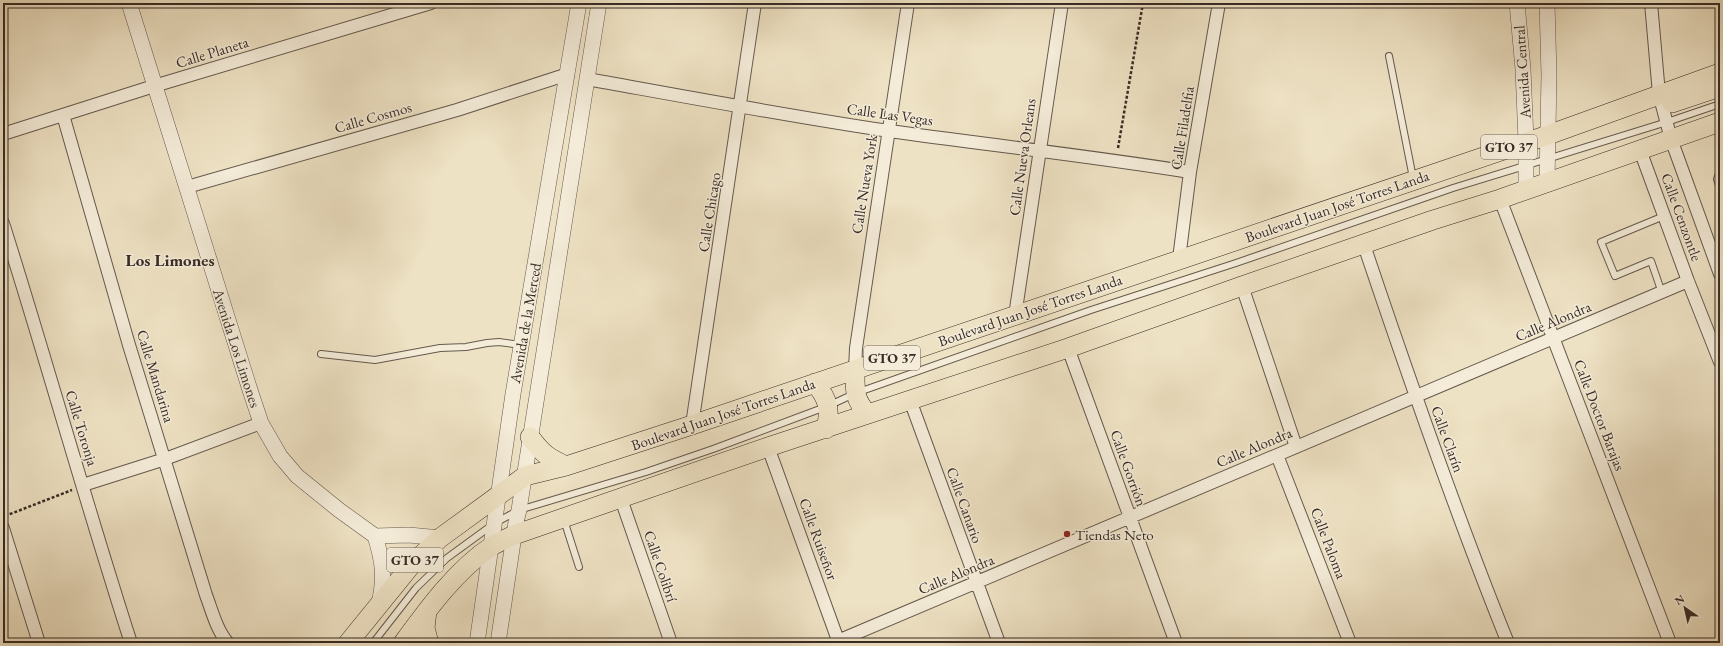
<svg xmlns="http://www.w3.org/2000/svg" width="1723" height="646" font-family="'EB Garamond',serif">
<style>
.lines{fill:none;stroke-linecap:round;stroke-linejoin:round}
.service-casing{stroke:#65594d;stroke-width:8}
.minor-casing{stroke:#65594d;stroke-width:14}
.tertiary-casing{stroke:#65594d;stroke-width:16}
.primary-casing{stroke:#372b25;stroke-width:20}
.path{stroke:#372b25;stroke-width:2.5;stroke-dasharray:3 2;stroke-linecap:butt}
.service{stroke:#f4ecd9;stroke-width:6}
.minor{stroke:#f4ecd9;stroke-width:12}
.tertiary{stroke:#f4ecd9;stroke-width:15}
.primary{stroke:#eee2c4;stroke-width:19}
.poi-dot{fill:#8f2418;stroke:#f4ecd9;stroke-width:1.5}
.labels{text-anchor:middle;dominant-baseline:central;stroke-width:3;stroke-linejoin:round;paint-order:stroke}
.shield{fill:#f4ecd9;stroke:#70655b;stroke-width:1}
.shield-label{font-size:14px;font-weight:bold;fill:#372b25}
.street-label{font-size:15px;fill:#372b25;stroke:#f4ecd9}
.poi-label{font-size:15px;fill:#372b25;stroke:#f4ecd9;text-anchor:start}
.quarter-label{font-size:17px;font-weight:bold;fill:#372b25;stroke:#f4ecd9}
</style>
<rect width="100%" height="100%" fill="#eee2c4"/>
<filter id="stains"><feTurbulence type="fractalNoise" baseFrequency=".005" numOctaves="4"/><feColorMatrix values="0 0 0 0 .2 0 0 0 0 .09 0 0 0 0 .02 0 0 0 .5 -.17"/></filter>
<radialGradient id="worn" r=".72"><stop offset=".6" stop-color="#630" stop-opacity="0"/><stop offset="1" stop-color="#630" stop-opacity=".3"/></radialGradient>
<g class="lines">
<defs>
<path id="service" d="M1389,56L1413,178
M1720,171L1717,179L1720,189
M1662,293L1651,261L1615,276L1601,242L1664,216
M321,354L375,360L440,348L466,347L487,343L499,342L521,345
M564,520L579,567
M373,643L416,588L447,558L495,523L519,510L646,472L713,449L828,406L856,393L1091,310L1236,263L1453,188L1667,122L1720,104"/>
<path id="minor" d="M1651,3L1659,94L1671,139L1720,274
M587,79C687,97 788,116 889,131C990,145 1090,156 1190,172
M63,115L129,345L206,595C212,611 217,631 228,643
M3,134L154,86L431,3
M1640,150L1688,281L1720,362
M187,187L457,110L568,74
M1500,199L1670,643
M3,223C47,362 86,504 131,643
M1364,245C1409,379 1455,512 1508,643
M1179,259L1190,172L1219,3
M1242,286L1296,447
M1015,316L1062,3
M1068,348L1176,643
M855,370L856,348L908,3
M910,400L999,643
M692,425L755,3
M768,447L839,643
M1277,455L1350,643
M83,485L165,459L261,423
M621,499L671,643
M3,528L39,643
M833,643L1688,281"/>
<path id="tertiary" d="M129,3L250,390L261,423L280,456L297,476L339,510L375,536L409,535L440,538
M1517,3L1523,69L1526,141V189
M1547,3L1549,75L1547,182
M375,536C383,562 385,577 379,604
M477,643L513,394L579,3
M498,643L516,522L519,510L599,3"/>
<path id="primary" d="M1672,103L1720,87
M855,370C855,390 854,400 868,414
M815,383C828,399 831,409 826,429
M530,437C543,454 547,457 566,466
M427,611L425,628L429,643
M348,643L413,563L440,538L525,476L566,466L692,425L1548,135L1720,73
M403,643C427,610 457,569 492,546C498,542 506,539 514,535L768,447L1068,348L1242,286L1433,220L1500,199L1720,122"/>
</defs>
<use href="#service" class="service-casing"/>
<use href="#minor" class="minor-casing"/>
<use href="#tertiary" class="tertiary-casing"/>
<use href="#primary" class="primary-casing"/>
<path class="path" d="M1118,148L1143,3
M5,516L72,490"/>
<use href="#service" class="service"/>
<use href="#minor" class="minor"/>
<use href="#tertiary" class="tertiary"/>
<use href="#primary" class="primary"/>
</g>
<circle class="poi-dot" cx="1067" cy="534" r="4"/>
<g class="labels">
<g class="shield">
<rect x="1481" y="135" width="56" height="24" rx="3"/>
<rect x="864" y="346" width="56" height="24" rx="3"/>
<rect x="387" y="548" width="56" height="24" rx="3"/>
</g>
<g class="shield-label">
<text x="1509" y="147">GTO 37</text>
<text x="892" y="358">GTO 37</text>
<text x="415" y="560">GTO 37</text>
</g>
<g class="street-label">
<text transform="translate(212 52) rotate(-17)">Calle Planeta</text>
<text transform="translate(1522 72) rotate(-94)">Avenida Central</text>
<text transform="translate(890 114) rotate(8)">Calle Las Vegas</text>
<text transform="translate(373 117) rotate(-16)">Calle Cosmos</text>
<text transform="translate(1182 128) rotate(-81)">Calle Filadelfia</text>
<text transform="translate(1022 157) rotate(-82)">Calle Nueva Orleans</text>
<text transform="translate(864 184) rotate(-81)">Calle Nueva York</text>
<text transform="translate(1337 206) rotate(-19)">Boulevard Juan José Torres Landa</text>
<text transform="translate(709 212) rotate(-81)">Calle Chicago</text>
<text transform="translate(1682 217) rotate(70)">Calle Cenzontle</text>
<text transform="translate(1030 310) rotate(-19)">Boulevard Juan José Torres Landa</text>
<text transform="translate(1553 321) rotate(-23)">Calle Alondra</text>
<text transform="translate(525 323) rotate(-80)">Avenida de la Merced</text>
<text transform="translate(237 348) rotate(72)">Avenida Los Limones</text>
<text transform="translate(156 376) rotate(73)">Calle Mandarina</text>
<text transform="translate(723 414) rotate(-19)">Boulevard Juan José Torres Landa</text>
<text transform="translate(1600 415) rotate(69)">Calle Doctor Barajas</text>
<text transform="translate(82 428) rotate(73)">Calle Toronja</text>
<text transform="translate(1448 439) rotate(70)">Calle Clarín</text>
<text transform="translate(1254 447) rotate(-23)">Calle Alondra</text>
<text transform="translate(1129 468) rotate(70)">Calle Gorrión</text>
<text transform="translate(965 505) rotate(70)">Calle Canario</text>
<text transform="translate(819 539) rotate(70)">Calle Ruiseñor</text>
<text transform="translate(1329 543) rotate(69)">Calle Paloma</text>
<text transform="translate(661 566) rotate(71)">Calle Colibrí</text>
<text transform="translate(956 574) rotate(-23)">Calle Alondra</text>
</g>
<g class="poi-label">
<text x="1075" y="534">Tiendas Neto</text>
</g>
<g class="quarter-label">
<text x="170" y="260">Los Limones</text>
</g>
</g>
<rect width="1723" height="646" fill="none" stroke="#eee2c4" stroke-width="16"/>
<rect x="4" y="4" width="1715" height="638" fill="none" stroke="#372b25" stroke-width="2"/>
<rect x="8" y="8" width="1707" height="630" fill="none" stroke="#372b25"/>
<g transform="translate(1685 608) rotate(326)" stroke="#f4ecd9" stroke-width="3" paint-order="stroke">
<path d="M0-3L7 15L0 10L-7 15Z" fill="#372b25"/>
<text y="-6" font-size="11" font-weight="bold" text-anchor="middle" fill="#372b25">N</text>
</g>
<rect width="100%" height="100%" filter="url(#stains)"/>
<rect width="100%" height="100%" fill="url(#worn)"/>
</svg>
